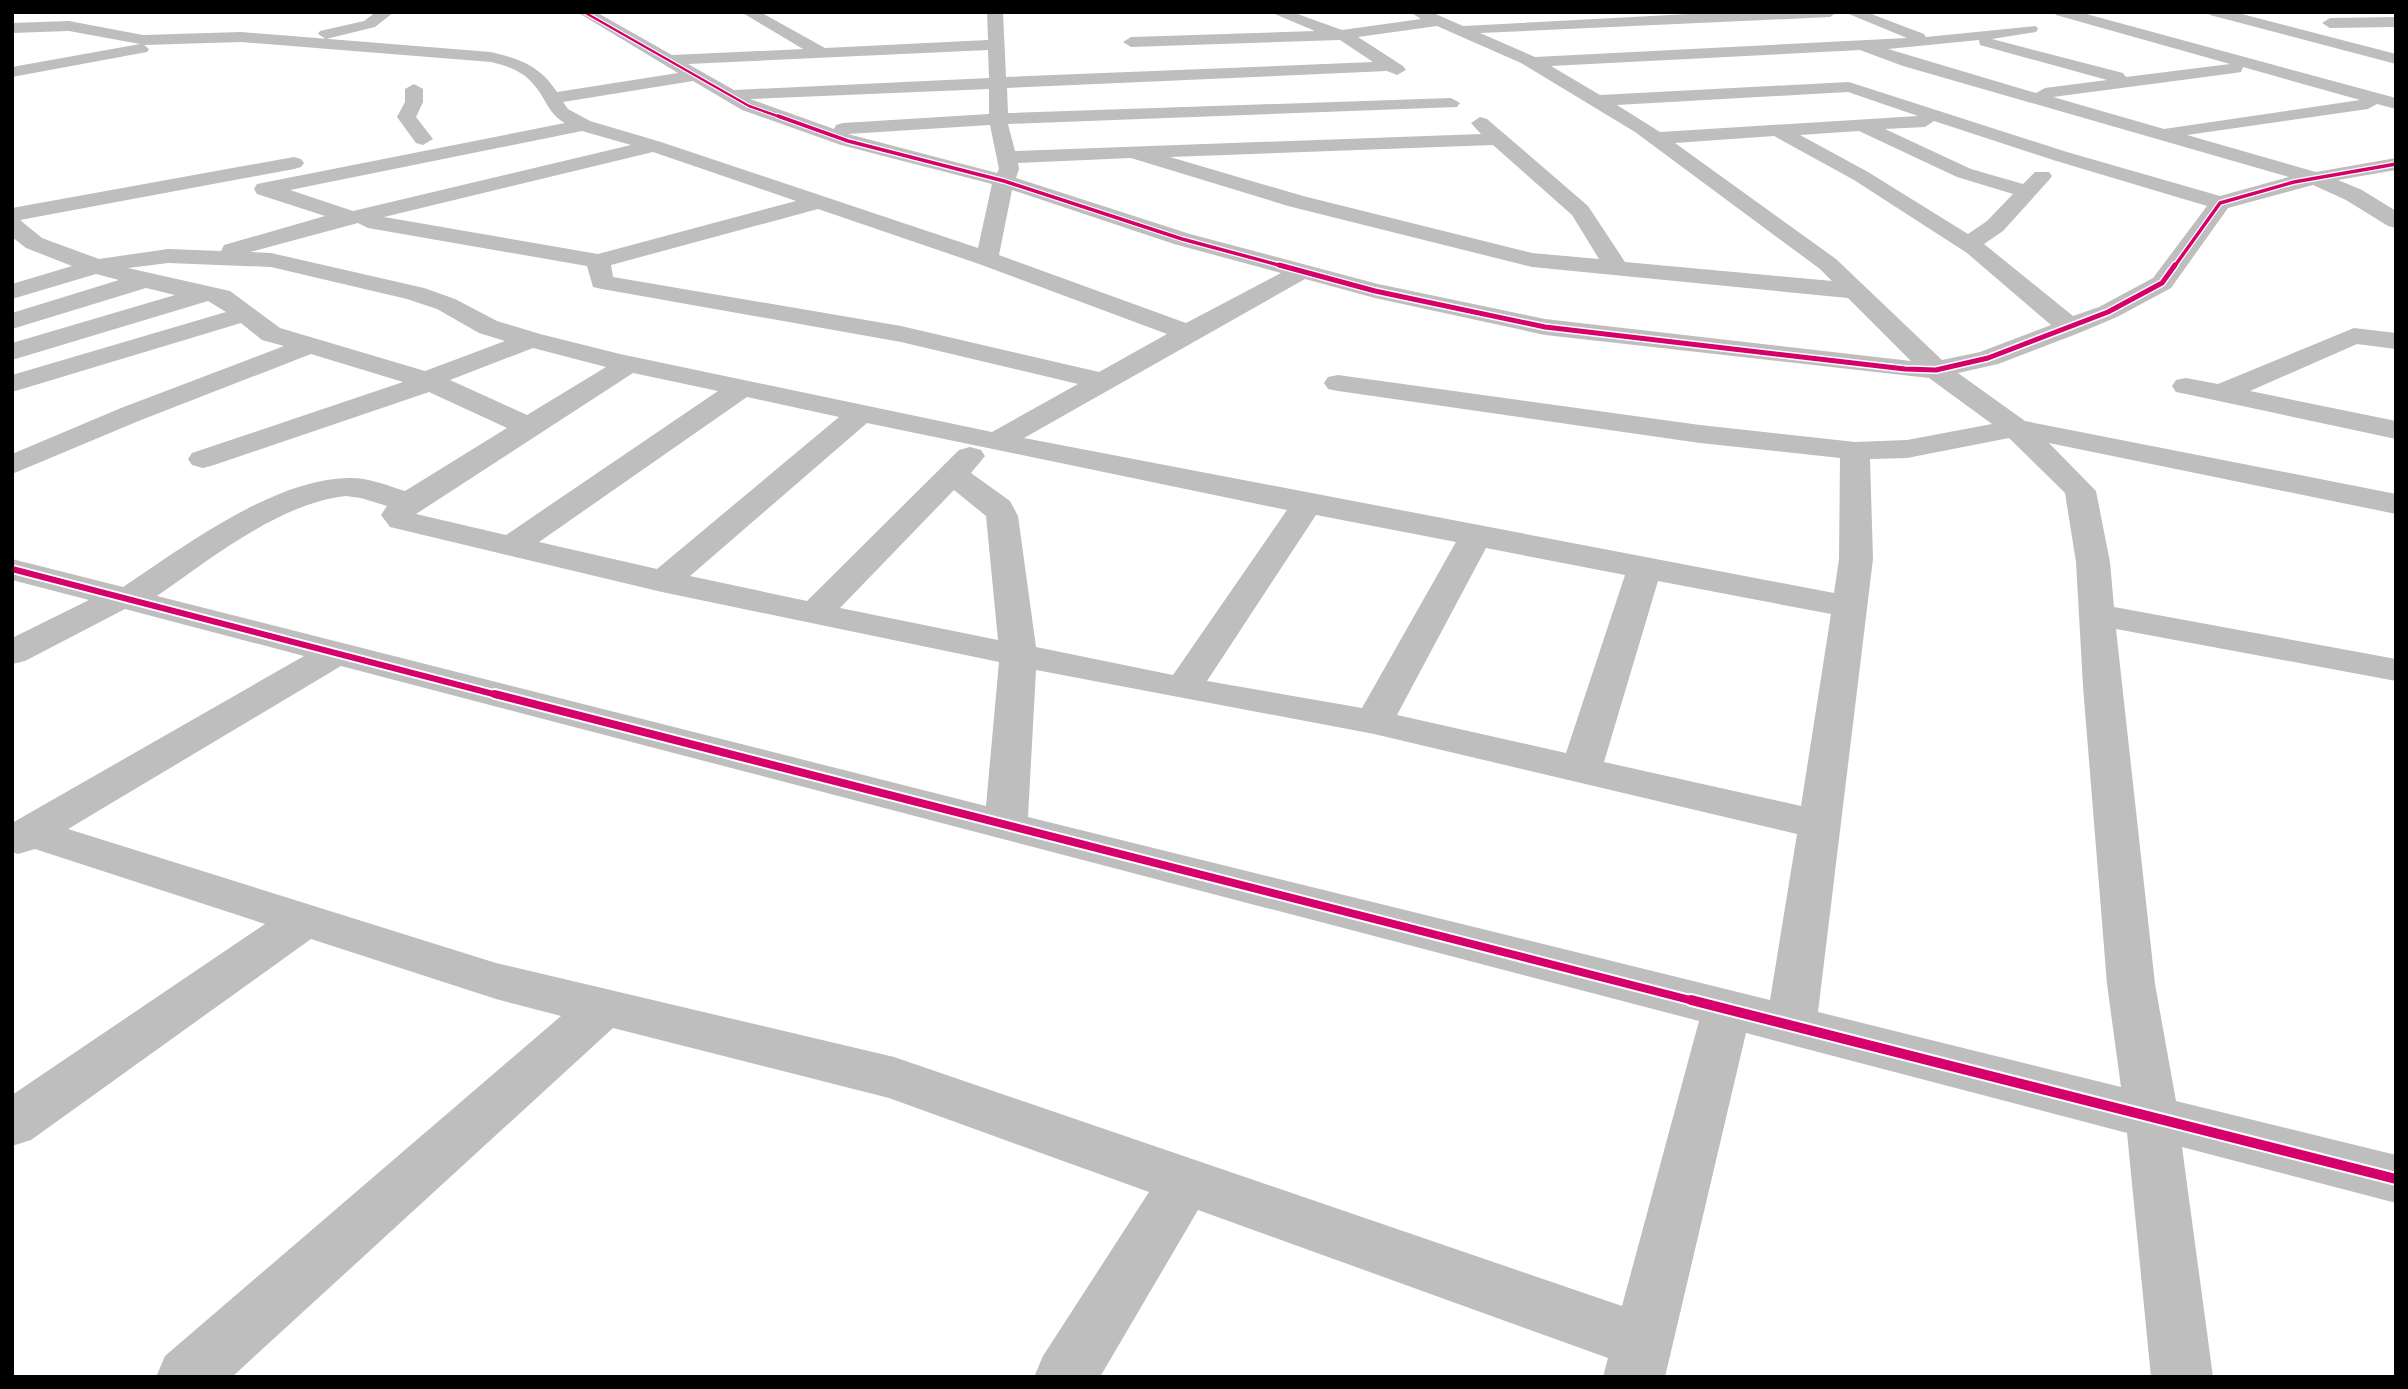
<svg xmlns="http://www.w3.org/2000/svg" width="2408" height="1389" font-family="Montserrat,sans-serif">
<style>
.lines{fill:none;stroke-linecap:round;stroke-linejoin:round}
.minor{fill:#bebebe;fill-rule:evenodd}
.cycleway-far5-casing{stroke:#fff;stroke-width:4.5}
.cycleway-far4-casing{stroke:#fff;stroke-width:6}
.cycleway-far3-casing{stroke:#fff;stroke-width:8}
.cycleway-far2-casing{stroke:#fff;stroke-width:10}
.cycleway-far1-casing{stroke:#fff;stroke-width:12}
.cycleway-casing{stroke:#fff;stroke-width:14}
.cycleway-far5{stroke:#d6006c;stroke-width:2.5}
.cycleway-far4{stroke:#d6006c;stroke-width:3.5}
.cycleway-far3{stroke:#d6006c;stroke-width:5}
.cycleway-far2{stroke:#d6006c;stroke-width:6}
.cycleway-far1{stroke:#d6006c;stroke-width:8}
.cycleway{stroke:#d6006c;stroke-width:10}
</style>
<rect width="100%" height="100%" fill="#fff"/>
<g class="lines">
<path class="minor" d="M376,12H394L375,27L326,39L318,34L320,31L364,21Z
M577,12H596L672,55L803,49L741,12H760L825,48L988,40L987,12H1003L1006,77L1373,62L1340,40L1131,47L1123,42L1131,37L1315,31L1270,12H1292L1342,30L1421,19L1410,12H1431L1463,26L1727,12H1837L1830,17L1480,33L1535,57L1907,38L1844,12H1866L1924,34L1926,37L2036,26L2038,29L2036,32L1992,39L2123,73L2126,77L2230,64L2056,15L2054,12H2079L2396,98V109L2377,104L2368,109L2187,135L2316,172L2396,158V170L2338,180L2362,190L2396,211V228L2388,226L2346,200L2313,185L2228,208L2171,288L2117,317L2079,333L1998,364L1958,373L2025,421L2396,494V514L2049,443L2096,491L2110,562L2114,607L2396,659V681L2116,629L2155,984L2176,1101L2396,1155V1203L2182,1147L2213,1377H2151L2127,1133L1746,1033L1665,1377H1603L1608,1358L1198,1210L1100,1377H1034L1043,1356L1149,1192L889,1098L613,1028L232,1377H156L165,1356L561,1016L496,999L311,939L31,1140L12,1146V1095L265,924L35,849L18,854L12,852V823L304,656L125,609L25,661L12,664V638L89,600L12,580V559L123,587C183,547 274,479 348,478C367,477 387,485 405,491L507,428L429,392L214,465L203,468L192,465L188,459L192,453L403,382L311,354L141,420L12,474V454L121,408L284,346L262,340L241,323L12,392V375L226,312L208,301L12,360V343L175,295L146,288L12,329V313L119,280L96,274L12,299V284L72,266L26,248L12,237V208L294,157L301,159L304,163L301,167L294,169L20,220L42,238L99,259L168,249L221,251L224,245L325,216L257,194L254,189L257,184L565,123C548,114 546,98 534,85C523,71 507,66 491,62L241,42L144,45L149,49L147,52L12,77V67L140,44L69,31L12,33V23L69,21L143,35L241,32L491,52C520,59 540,66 557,92L678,73ZM1437,26L1521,63L1635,132L1820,269L1832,281L1625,262L1588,206L1487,119L1480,117L1471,123L1481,134L1015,151L1008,124L1457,107L1460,103L1451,98L1008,113L1007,88L1387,71L1397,75L1406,70L1403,66L1358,37ZM1979,40L1980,45L2107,80L2045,88L2036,93L1888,49ZM988,50L989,78L734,90L688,64ZM1860,50L1903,66L2289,177L2220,196L2067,152L1849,82L1600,95L1551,66ZM2243,67L2360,100L2164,129L2053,97L2235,73L2241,72ZM693,81L742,110L841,145L992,184L978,248L661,142L590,121L568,109L563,102ZM989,89V114L843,123L836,125L834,129L750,99ZM1848,92L1918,116L1660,132L1617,105ZM1934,121L2053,160L2207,206L2153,278L2099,307L2073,316L1984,244L2003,231L2049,180L2052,176L2049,172H2035L2023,184L1971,169L1885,129L1925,127ZM990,125L999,169L997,173L848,134ZM582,131L631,145L353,211L290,190ZM1859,131L1957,177L2013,194L1987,221L1968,234L1868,172L1800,135ZM1774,136L1854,180L1967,253L2051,325L1980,352L1942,360L1836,259L1675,143ZM1493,145L1572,215L1599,259L1532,253L1303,196L1170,157ZM653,152L796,201L598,254L384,217ZM1131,158L1288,206L1532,267L1848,298L1911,361L1545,319L1378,284L1190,234L1016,178L1019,169L1018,163ZM1012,190L1174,244L1281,273L1186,323L999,255ZM818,209L979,264L1167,334L1099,372L901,326L613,277L611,265ZM358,223L368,228L587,266L593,287L602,289L901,342L1078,384L992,432L620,354L540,334L497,321L455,299L424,288L271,253L250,252ZM168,263L271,267L407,299L437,309L479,333L505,341L425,371L280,328L230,291L128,268ZM1305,279L1375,298L1545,335L1929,378L1992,424L1907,440L1855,442L1700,425L1338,375L1328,377L1324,383L1328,389L1338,391L1700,443L1840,458L1839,559L1834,593L1024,438ZM533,348L606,367L527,415L450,380ZM633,373L718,391L506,535L416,514ZM747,397L839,417L657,569L539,542ZM867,423L1287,510L1173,675L1036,647L1018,516L1010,501L971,473L985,456L981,450L970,447L959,450L807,601L690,576ZM2009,438L2065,493L2076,562L2083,686L2107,984L2121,1087L1818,1012L1873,559L1870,459L1907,458ZM954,490L986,516L998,640L840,608ZM346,496L361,498L387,506L381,515L390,527L662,592L999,662L986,806L157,596C210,559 280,503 346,496ZM1316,515L1456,542L1362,708L1207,681ZM1486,548L1625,575L1566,753L1397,715ZM1658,581L1831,614L1801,806L1604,762ZM341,666L1699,1021L1622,1306L894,1057L496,963L68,829ZM1036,670L1374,734L1797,834L1770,1000L1028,817Z
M2208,12H2234L2396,54V64L2210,15Z
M2396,17V27L2330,28L2322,23L2330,18Z
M414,84L423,89V102L416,117L433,139L423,145L416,143L397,117L405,102V89Z
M2354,328L2396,333V349L2357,344L2250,391L2396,421V439L2186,394L2176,392L2172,386L2176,380L2186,378L2218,384Z"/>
<defs>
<path id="cycleway-far5" d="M584,12L749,106L783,118"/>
<path id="cycleway-far4" d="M778,116L848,141L1004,181L1182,239L1286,267
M2174,267L2220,203L2294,182L2396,164"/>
<path id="cycleway-far3" d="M1279,265L1375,291L1545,327L1905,369L1936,370L1988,358L2108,312L2162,283L2175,265"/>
<path id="cycleway-far2" d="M12,569L501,696"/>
<path id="cycleway-far1" d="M495,694L1698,1002"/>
<path id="cycleway" d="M1691,1000L2396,1179"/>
</defs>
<use href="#cycleway-far5" class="cycleway-far5-casing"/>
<use href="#cycleway-far4" class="cycleway-far4-casing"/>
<use href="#cycleway-far3" class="cycleway-far3-casing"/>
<use href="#cycleway-far2" class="cycleway-far2-casing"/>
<use href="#cycleway-far1" class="cycleway-far1-casing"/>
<use href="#cycleway" class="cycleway-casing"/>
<use href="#cycleway-far5" class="cycleway-far5"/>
<use href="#cycleway-far4" class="cycleway-far4"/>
<use href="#cycleway-far3" class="cycleway-far3"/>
<use href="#cycleway-far2" class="cycleway-far2"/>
<use href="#cycleway-far1" class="cycleway-far1"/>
<use href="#cycleway" class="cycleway"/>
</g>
<rect width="2408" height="1389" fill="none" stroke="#000000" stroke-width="28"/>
</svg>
